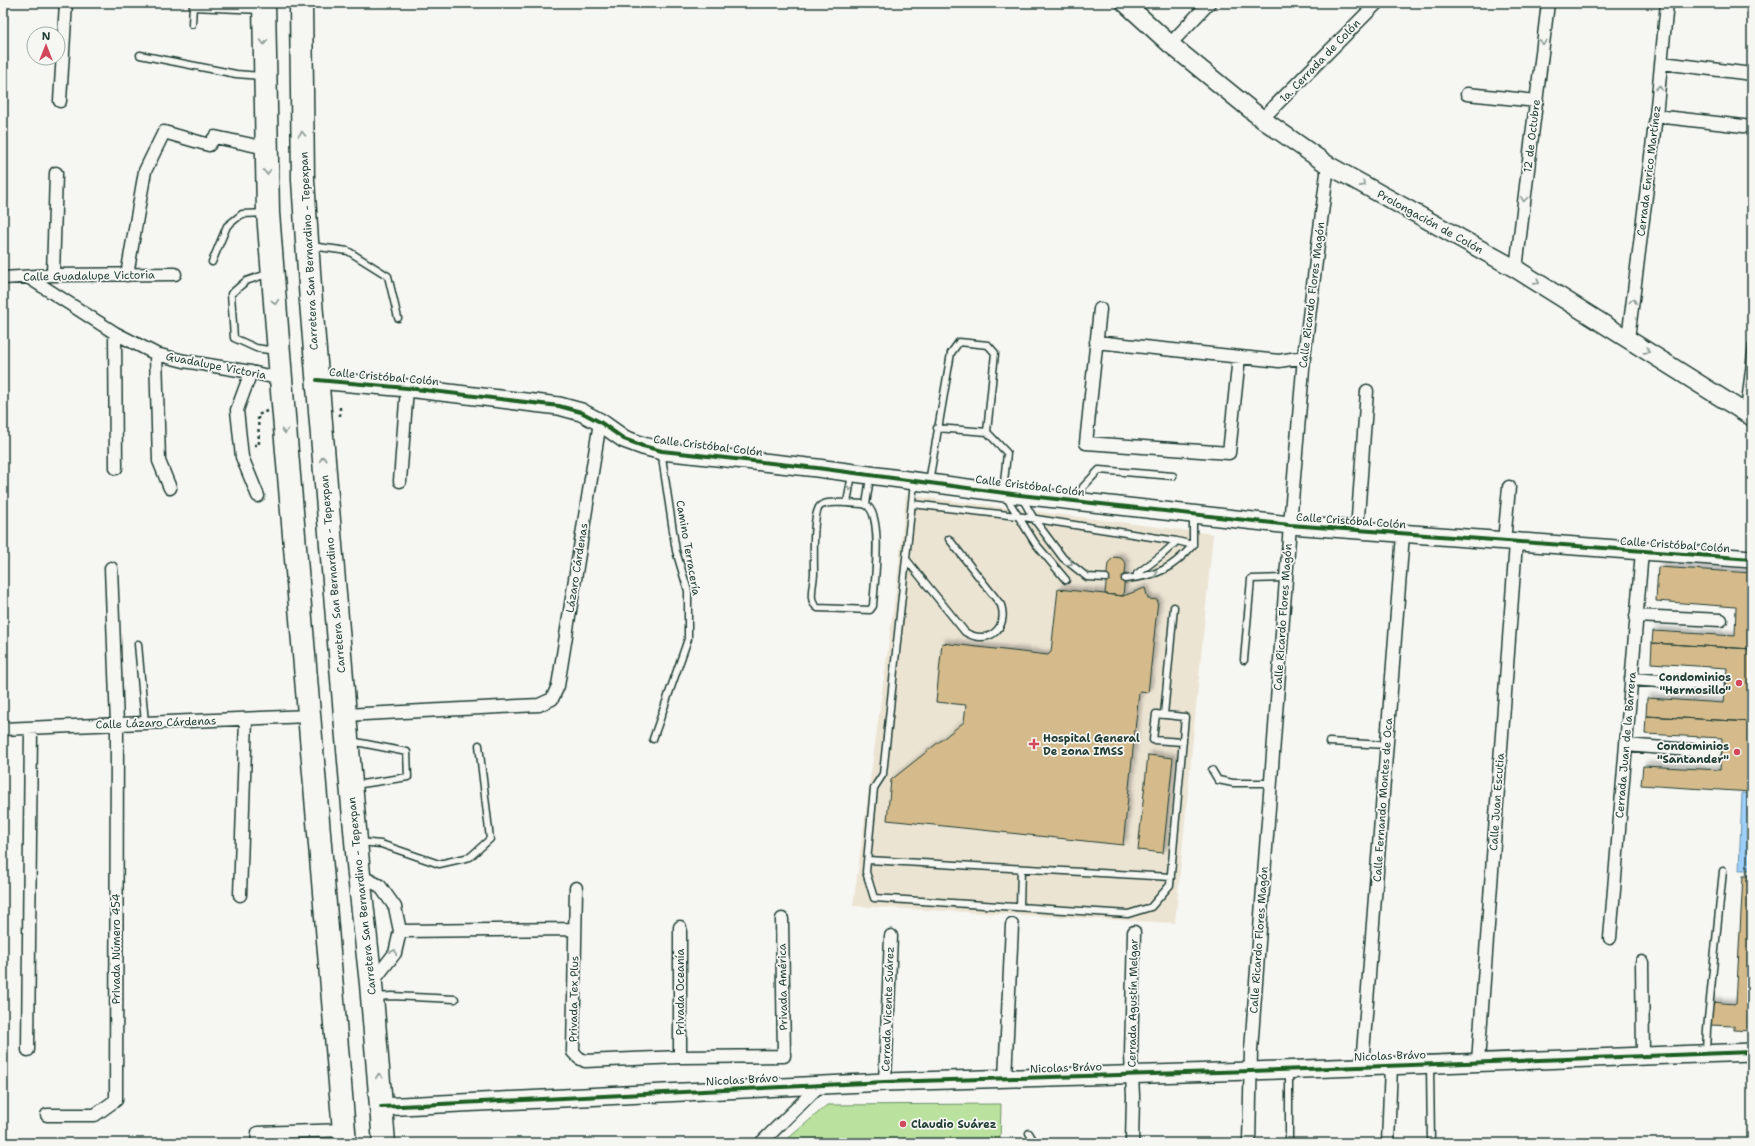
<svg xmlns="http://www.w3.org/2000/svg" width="1755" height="1146" font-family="'Shantell Sans',sans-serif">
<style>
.built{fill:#ece4d3}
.green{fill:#bae29e;stroke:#6c9069}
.water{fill:#9dcffa;stroke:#6b95ab}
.building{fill:#d5bb8b;stroke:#1f3d34;filter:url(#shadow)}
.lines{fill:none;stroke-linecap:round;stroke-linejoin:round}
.lane-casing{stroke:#1f3d34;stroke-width:9}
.street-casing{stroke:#1f3d34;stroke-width:15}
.secondary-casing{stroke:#1f3d34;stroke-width:20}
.highway-casing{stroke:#1f3d34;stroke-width:25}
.path{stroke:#1f3d34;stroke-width:2.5;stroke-dasharray:3 3;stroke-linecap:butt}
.lane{stroke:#f6f6f2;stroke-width:6}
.street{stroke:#f6f6f2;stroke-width:12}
.secondary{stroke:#f6f6f2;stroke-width:17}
.highway{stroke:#f6f6f2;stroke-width:22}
.cycleway-casing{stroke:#f6f6f2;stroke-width:6}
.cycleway{stroke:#1b5e20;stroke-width:4}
.oneway{stroke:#8a9a93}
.poi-dot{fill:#d1495b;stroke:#f6f6f2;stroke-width:1.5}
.labels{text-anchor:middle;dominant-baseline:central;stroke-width:3.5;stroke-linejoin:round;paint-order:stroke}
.street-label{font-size:11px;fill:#1f3d34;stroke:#f6f6f2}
.poi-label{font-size:11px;font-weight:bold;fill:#1f3d34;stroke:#f6f6f2;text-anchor:end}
</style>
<defs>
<filter id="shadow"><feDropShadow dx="3.5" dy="-3.5" stdDeviation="2" flood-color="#0004"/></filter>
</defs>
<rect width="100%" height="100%" fill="#f6f6f2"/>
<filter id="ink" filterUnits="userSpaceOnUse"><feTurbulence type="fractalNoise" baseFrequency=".025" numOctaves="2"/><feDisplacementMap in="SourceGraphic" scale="8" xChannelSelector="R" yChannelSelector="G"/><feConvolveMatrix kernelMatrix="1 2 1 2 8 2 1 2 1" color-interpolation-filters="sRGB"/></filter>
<g filter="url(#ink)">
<path class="built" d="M906,495L1213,534L1175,923L853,906L897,582Z"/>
<path class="green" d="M1001,1104L1000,1143H783L827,1105Z"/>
<path class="water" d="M1742,793L1752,794V870H1739Z"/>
<path class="building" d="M1114,557L1121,558L1126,564L1123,596L1105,594L1108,563Z
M1658,567L1752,573V649L1652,643L1653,631L1735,636L1736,607L1656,601Z
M1145,588L1148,599L1158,600L1148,693L1139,692L1123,845L887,820L891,780L964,722L966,705L936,702L942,643L1048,655L1051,652L1058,589L1123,596Z
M1652,643L1752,649V722L1646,716L1647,698L1724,703L1727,668L1651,663Z
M1646,716L1752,722V792L1641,785L1643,766L1720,770L1722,738L1645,734Z
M1148,755L1173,758L1163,853L1138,850Z
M1743,876H1752V1031L1734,1030V1026L1709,1025L1710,1002L1736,1004Z"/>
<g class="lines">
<defs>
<path id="lane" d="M193,7L262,10
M192,24L193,5
M140,55L236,74L261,76
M311,246L348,251L388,276L398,318
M212,262L227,226L242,214L265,213
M270,273L246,281L231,294L234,338L256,348L275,351
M1744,411L1752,345
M937,428L987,432
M929,482L951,353L959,342L988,345L995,353L987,432L1007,453L1003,492L1035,543L1066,580
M914,483L883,774L874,788L866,872L874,898L1128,914L1151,907L1170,885L1185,717L1156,714L1153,740L1183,742
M1022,498L1034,519L1063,558L1087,577L1106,578
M1080,500L1083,487L1099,470L1173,476
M847,503C853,504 861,503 866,505C884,514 874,587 873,606L870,610L818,608C807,602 814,584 814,573C814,561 812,514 820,506C826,501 840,503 847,503Z
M847,503L852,474
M912,504L1017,516L1177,541L1193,545V516
M866,505L870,477
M906,559L965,632C987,646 1009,629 1001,605L949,539
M1137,574L1163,554L1177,541
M1125,579C1157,576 1172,569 1193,545
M138,644L145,723
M1244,660L1251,579L1286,578
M1164,715L1174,607
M653,739L688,639V591L676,551L663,464L662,453
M351,741L407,752L408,777L355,785
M1329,742L1387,745
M1212,770L1218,780L1233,783H1271
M359,842L381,844L439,864L470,857L490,839L479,745
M868,860L1171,877
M1020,907L1021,869
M376,997L392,996L455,999
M1706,1052L1707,1029L1723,871
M1430,1065L1431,1143
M1029,1133L1035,1143
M1289,1143V1071"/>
<path id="street" d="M1170,44L1209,3
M1662,63L1752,74
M1467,94L1537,101
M60,101L66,3
M1656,116L1752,127
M1262,119L1377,3
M1516,269L1548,3
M53,275L56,173
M127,275L145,171L164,132L209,145L215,137L266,148
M28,277L115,333L156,354L184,361L251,372L281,379
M3,278L53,275L175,274
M1100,309L1086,443L1229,453L1239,357
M115,333L116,468
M1628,339L1656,116L1667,3
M1096,342L1279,361L1304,357
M156,354L159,461L170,488
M251,372L237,410L242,457L258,496
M400,481L407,388
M1357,531L1367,391
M1504,542L1509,487
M1636,616L1721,620
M1631,679L1718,685
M345,715L539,705L552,699L558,686L600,422
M3,729L309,716
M1626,745L1715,752
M359,875L380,886L395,907L400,931L395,953L371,984
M576,888L573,1052L579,1058L585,1061L680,1057L784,1056L782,919
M240,895L246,719
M400,931L574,929
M1610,938L1642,551
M1642,962L1643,1056
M28,1050L31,728
M680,1057V927
M1478,1062L1516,543
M1362,1066L1403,534
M1005,1079L1012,925
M885,1082L891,936
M47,1115H95L116,1100L117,724L111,568
M257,1143L258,1133L344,1130
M761,1143L820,1085
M1132,1143L1133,1096L1131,1055L1134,932
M1249,1143L1251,1050L1290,525L1304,357L1328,165
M1388,1143L1391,1065"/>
<path id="secondary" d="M1125,3L1170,44L1262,119L1328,165L1516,269L1752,417
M317,380L407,388L559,406L581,412L600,422L624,439L643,446L662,451L817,468L1020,495L1290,525L1752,559
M381,1107L885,1082L1251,1071L1752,1052"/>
<path id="highway" d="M264,3L268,213L283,404L345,1143
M301,3L303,180L311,302L345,715L359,875L371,984L384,1143"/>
</defs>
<use href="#lane" class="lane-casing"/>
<use href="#street" class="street-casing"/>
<use href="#secondary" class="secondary-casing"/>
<use href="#highway" class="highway-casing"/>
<path class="path" d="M340,407V417
M254,445H259L258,415L267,411"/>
<use href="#lane" class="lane"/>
<use href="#street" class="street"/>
<use href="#secondary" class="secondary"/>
<use href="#highway" class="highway"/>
<defs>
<path id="cycleway" d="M317,380L407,388L559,406L581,412L600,422L624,439L643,446L662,451L817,468L1020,495L1290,525L1752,559
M381,1107L885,1082L1251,1071L1752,1052"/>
</defs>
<use href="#cycleway" class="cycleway-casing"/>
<use href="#cycleway" class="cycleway"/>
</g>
<defs><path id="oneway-chevron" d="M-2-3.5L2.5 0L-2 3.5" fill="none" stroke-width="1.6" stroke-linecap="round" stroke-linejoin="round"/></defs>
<g class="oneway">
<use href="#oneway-chevron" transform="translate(264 42) rotate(89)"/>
<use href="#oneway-chevron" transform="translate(1543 42) rotate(96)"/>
<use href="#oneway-chevron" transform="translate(1659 88) rotate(-84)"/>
<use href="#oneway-chevron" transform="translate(302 134) rotate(-91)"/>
<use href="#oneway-chevron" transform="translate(267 172) rotate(88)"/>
<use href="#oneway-chevron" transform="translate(1363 184) rotate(29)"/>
<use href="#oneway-chevron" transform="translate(1524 199) rotate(97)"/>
<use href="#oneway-chevron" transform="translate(1537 282) rotate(32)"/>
<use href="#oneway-chevron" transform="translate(1633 301) rotate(-83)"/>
<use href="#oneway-chevron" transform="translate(275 302) rotate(86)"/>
<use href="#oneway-chevron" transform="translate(1647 351) rotate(32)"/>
<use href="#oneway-chevron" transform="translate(285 431) rotate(85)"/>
<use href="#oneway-chevron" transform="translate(323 459) rotate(-95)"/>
<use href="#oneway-chevron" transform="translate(850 488) rotate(98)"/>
<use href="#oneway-chevron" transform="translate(1070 563) rotate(38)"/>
<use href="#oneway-chevron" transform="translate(1155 573) rotate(-17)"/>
<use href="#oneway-chevron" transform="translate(394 952) rotate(-64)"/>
<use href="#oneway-chevron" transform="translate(379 1076) rotate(-95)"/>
</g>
</g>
<g class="poi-dot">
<circle cx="1739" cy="683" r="4"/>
<path d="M1032 738h4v4h4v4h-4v4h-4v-4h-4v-4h4z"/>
<circle cx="1737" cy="752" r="4"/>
<circle cx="903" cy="1124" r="4"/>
</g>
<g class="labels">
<g class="street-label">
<text transform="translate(1320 61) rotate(-46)">1a. Cerrada de Colón</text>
<text transform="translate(1532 136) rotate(-83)">12 de Octubre</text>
<text transform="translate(1649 171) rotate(-83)">Cerrada Enrico Martínez</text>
<text transform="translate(1430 222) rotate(29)">Prolongación de Colón</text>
<text transform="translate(309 251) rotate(-93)">Carretera San Bernardino - Tepexpan</text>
<text transform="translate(89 276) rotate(-1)">Calle Guadalupe Victoria</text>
<text transform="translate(1312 295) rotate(-83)">Calle Ricardo Flores Magón</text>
<text transform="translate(216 366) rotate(11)">Guadalupe Victoria</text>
<text transform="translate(384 377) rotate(5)">Calle Cristóbal Colón</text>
<text transform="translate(708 446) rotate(7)">Calle Cristóbal Colón</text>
<text transform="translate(1030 486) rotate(7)">Calle Cristóbal Colón</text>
<text transform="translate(1351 521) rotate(4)">Calle Cristóbal Colón</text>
<text transform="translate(1675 545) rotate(4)">Calle Cristóbal Colón</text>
<text transform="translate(688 548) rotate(80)">Camino Terracería</text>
<text transform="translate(577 568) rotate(-81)">Lázaro Cárdenas</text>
<text transform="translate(333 574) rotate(-95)">Carretera San Bernardino - Tepexpan</text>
<text transform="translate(1283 617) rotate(-86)">Calle Ricardo Flores Magón</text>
<text transform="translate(156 723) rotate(-2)">Calle Lázaro Cárdenas</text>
<text transform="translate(1626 745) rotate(-85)">Cerrada Juan de la Barrera</text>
<text transform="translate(1383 800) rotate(-86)">Calle Fernando Montes de Oca</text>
<text transform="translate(1497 802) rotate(-86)">Calle Juan Escutia</text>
<text transform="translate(362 896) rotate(-96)">Carretera San Bernardino - Tepexpan</text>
<text transform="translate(1259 940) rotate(-86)">Calle Ricardo Flores Magón</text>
<text transform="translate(116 949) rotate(-90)">Privada Número 454</text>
<text transform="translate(783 987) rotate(-91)">Privada América</text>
<text transform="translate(680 992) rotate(-90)">Privada Oceanía</text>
<text transform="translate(574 999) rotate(-89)">Privada Tex Plus</text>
<text transform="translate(1133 1003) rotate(-89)">Cerrada Agustín Melgar</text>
<text transform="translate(888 1009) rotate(-88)">Cerrada Vicente Suárez</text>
<text transform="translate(1390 1056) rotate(-2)">Nicolas Brávo</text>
<text transform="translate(1066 1068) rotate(-2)">Nicolas Brávo</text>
<text transform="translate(742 1080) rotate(-3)">Nicolas Brávo</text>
</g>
<g class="poi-label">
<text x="1731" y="677">Condominios<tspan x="1731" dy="13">"Hermosillo"</tspan></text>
<text x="1043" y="738" text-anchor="start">Hospital General<tspan x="1043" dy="13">De zona IMSS</tspan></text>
<text x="1729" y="746">Condominios<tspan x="1729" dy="13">"Santander"</tspan></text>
<text x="911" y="1124" text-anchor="start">Claudio Suárez</text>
</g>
</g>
<rect width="1755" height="1146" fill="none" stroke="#f6f6f2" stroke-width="16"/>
<rect x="8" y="8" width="1739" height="1130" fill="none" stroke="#1f3d34" stroke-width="1.5" filter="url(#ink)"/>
<g transform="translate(46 46)"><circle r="19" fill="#f6f6f2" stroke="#a0aca6"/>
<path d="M0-3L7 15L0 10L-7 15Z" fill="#d1495b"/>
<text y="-6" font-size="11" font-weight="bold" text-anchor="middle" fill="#1f3d34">N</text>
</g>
</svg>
